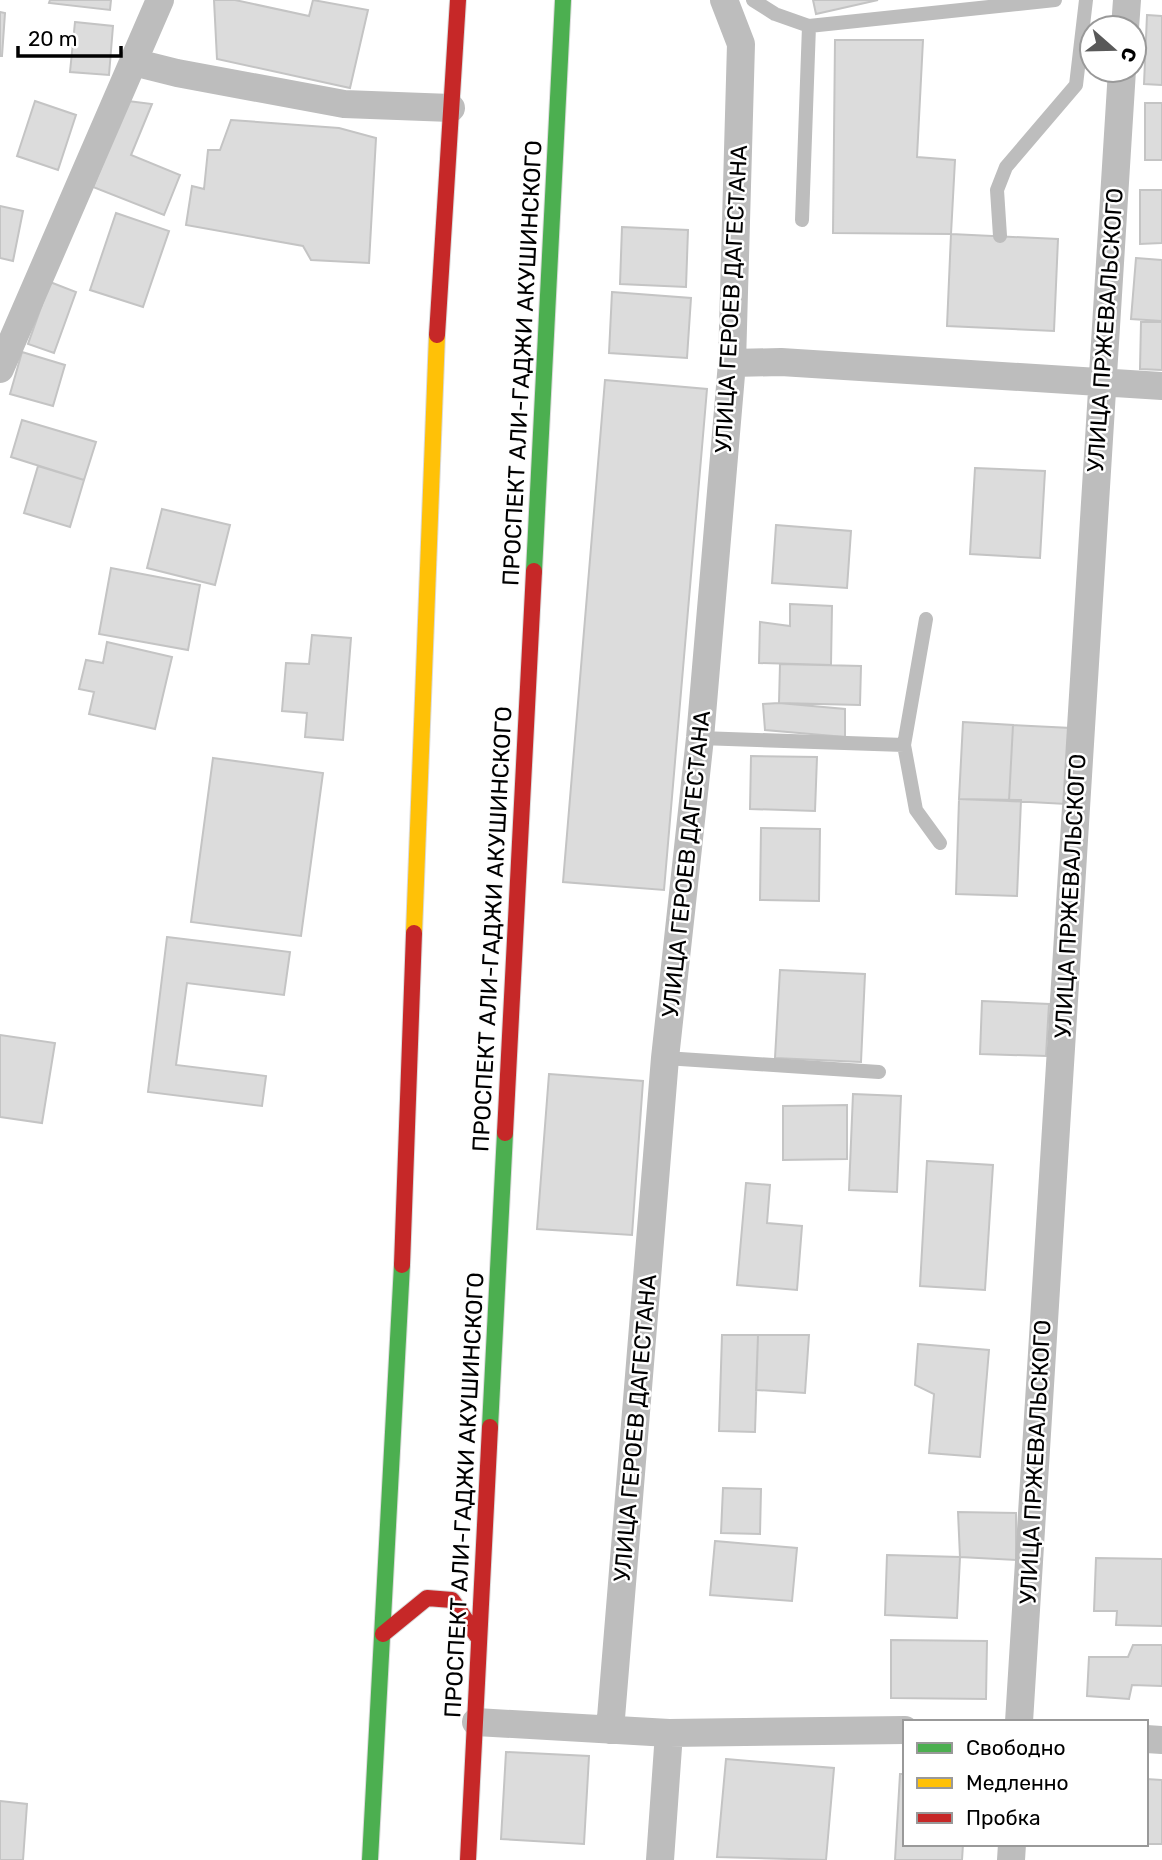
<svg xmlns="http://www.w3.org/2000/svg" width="1162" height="1860" font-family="Rubik,sans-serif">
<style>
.building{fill:#dcdcdc;stroke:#c4c4c4;stroke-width:2}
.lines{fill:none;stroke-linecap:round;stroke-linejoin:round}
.fast-casing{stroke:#dbdbdb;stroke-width:18}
.slow-casing{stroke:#dbdbdb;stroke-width:18}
.jam-casing{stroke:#dbdbdb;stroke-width:18}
.lane{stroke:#bdbdbd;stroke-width:14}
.street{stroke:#bdbdbd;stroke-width:28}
.fast{stroke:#4caf50;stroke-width:16}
.slow{stroke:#ffc107;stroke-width:16}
.jam{stroke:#c62828;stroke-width:16}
.labels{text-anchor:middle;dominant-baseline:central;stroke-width:5;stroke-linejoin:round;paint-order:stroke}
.street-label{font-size:23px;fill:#000;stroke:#fff}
</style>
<rect width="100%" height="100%" fill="#fff"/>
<path class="building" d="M50,0H111L110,10L49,3Z
M214,0H235L309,16L313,0L368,10L350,88L217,59Z
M813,0H878L816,14Z
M0,12L5,13L2,56H0Z
M1147,15L1162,16V85L1144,84Z
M75,22L113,26L109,75L70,72Z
M835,40H923L917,157L955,160L951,234L833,233Z
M35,101L76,115L58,170L17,156Z
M128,101L152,104L131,155L180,175L164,215L93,187Z
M1145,103H1162V160H1145Z
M231,120L339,128L376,138L369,263L311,260L303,246L186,225L192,186L204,189L208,150H220Z
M1140,190H1162V243L1140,244Z
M0,206L23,211L13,261L0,258Z
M116,213L169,231L143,307L90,290Z
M622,227L688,230L686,287L620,284Z
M951,234L1058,239L1054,331L947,326Z
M1136,258L1162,260V321L1131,319Z
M50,282L76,292L54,353L28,344Z
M612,292L691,298L687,358L609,353Z
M1141,322H1162V370L1140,369Z
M22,352L65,365L53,406L10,394Z
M605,380L707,389L664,890L563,882Z
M22,420L96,442L84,480L11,457Z
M38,466L84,480L70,527L24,513Z
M975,468L1045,471L1040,558L970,554Z
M162,509L230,525L215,585L147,568Z
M776,525L851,531L847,588L772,583Z
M111,568L200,585L188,650L99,634Z
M790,604L832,606L831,665L759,663L760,622L790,626Z
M312,635L351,638L343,740L305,737L307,713L282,711L286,663L309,664Z
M107,642L172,657L155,729L89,714L94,692L79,689L86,660L103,663Z
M780,664L861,666L860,705L779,703Z
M779,703L845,709V737L765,730L763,704Z
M963,722L1013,725L1009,801L959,799Z
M1013,725L1071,728L1066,804L1009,801Z
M751,756L817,757L815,811L750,809Z
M213,758L323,773L301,936L191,922Z
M959,799L1021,800L1017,896L956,894Z
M761,828L820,829L819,901L760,900Z
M167,937L290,952L284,995L187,983L176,1065L266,1076L262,1106L148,1092Z
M780,970L865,974L861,1062L775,1058Z
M982,1001L1049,1004L1046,1056L980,1054Z
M0,1035L55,1043L42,1123L0,1117Z
M549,1074L643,1081L632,1235L537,1229Z
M853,1094L901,1096L897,1192L849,1190Z
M847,1105V1159L783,1160V1106Z
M927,1161L993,1165L985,1290L920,1286Z
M746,1183L770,1185L767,1223L802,1226L797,1290L737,1285Z
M722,1335H758L755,1432L719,1431Z
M758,1335H809L805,1393L756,1390Z
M918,1344L989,1350L980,1457L929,1453L934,1394L915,1385Z
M723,1488L761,1489L760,1534L721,1533Z
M958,1512L1016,1513V1560L960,1557Z
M715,1541L797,1548L792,1601L710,1595Z
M887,1555L960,1557L957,1618L885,1615Z
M1096,1558L1162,1559V1626L1116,1625L1117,1611H1094Z
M891,1640L987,1641L986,1699L891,1698Z
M1133,1645H1162V1686L1132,1685L1129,1699L1087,1696L1089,1657H1128Z
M506,1752L589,1756L584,1844L501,1839Z
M726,1759L834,1768L826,1860L717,1857Z
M900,1774H905V1844H963L962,1860H895Z
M1146,1779L1162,1780V1844H1146Z
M0,1801L27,1804L23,1860H0Z"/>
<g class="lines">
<defs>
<path id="fast" d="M534,571L563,0
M490,1427L505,1133
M370,1860L402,1265"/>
<path id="slow" d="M414,933L437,335"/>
<path id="jam" d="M437,335L458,0
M505,1133L534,571
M402,1265L414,933
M383,1634L427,1598L452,1600L477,1636
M468,1860L490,1427"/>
</defs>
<use href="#fast" class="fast-casing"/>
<use href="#slow" class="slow-casing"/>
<use href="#jam" class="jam-casing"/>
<path class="lane" d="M753,0L775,14L809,26L1055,0
M802,220L809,26
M1000,236L997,190L1006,167L1076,85L1086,0
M700,738L904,745L916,810L940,843
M904,745L926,619
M665,1058L879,1072"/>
<path class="street" d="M1125,28L1127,0
M133,62L177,73L344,104L451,108
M732,363L781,362L1162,386
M0,369L160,0
M476,1722L669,1733L905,1730
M1019,1722L1122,70
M610,1730L665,1058L700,738L732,363L741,44L724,0
M1146,1739L1162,1740
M660,1860L669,1733
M1011,1860L1012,1844"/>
<use href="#fast" class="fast"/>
<use href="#slow" class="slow"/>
<use href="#jam" class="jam"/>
</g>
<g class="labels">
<g class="street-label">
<text transform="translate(731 299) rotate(-87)">УЛИЦА ГЕРОЕВ ДАГЕСТАНА</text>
<text transform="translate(1105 330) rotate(-86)">УЛИЦА ПРЖЕВАЛЬСКОГО</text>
<text transform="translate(522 363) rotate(-87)">ПРОСПЕКТ АЛИ-ГАДЖИ АКУШИНСКОГО</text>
<text transform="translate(686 864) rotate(-84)">УЛИЦА ГЕРОЕВ ДАГЕСТАНА</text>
<text transform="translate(1070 896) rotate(-87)">УЛИЦА ПРЖЕВАЛЬСКОГО</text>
<text transform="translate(492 929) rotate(-87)">ПРОСПЕКТ АЛИ-ГАДЖИ АКУШИНСКОГО</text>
<text transform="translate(635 1428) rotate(-85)">УЛИЦА ГЕРОЕВ ДАГЕСТАНА</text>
<text transform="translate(1035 1462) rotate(-87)">УЛИЦА ПРЖЕВАЛЬСКОГО</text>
<text transform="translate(464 1495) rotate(-87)">ПРОСПЕКТ АЛИ-ГАДЖИ АКУШИНСКОГО</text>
</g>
</g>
<rect x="903" y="1720" width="245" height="126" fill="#ffffff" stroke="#999999" stroke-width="2"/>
<rect x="917" y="1743" width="35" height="10" fill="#4caf50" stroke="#999999" stroke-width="2"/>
<text x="966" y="1755" font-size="21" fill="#000000">Свободно</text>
<rect x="917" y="1778" width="35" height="10" fill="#ffc107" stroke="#999999" stroke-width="2"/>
<text x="966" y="1790" font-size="21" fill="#000000">Медленно</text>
<rect x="917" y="1813" width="35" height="10" fill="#c62828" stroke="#999999" stroke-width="2"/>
<text x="966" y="1825" font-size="21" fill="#000000">Пробка</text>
<g transform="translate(1113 49) rotate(110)"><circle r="33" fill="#ffffff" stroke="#999999" stroke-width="2"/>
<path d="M0-5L12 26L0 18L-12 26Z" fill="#595959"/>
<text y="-10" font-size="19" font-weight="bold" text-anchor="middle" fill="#000000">С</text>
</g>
<path d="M18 46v10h103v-10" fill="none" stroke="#000000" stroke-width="3.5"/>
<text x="28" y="46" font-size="21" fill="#000000" stroke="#ffffff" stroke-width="5" paint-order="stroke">20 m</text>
</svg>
